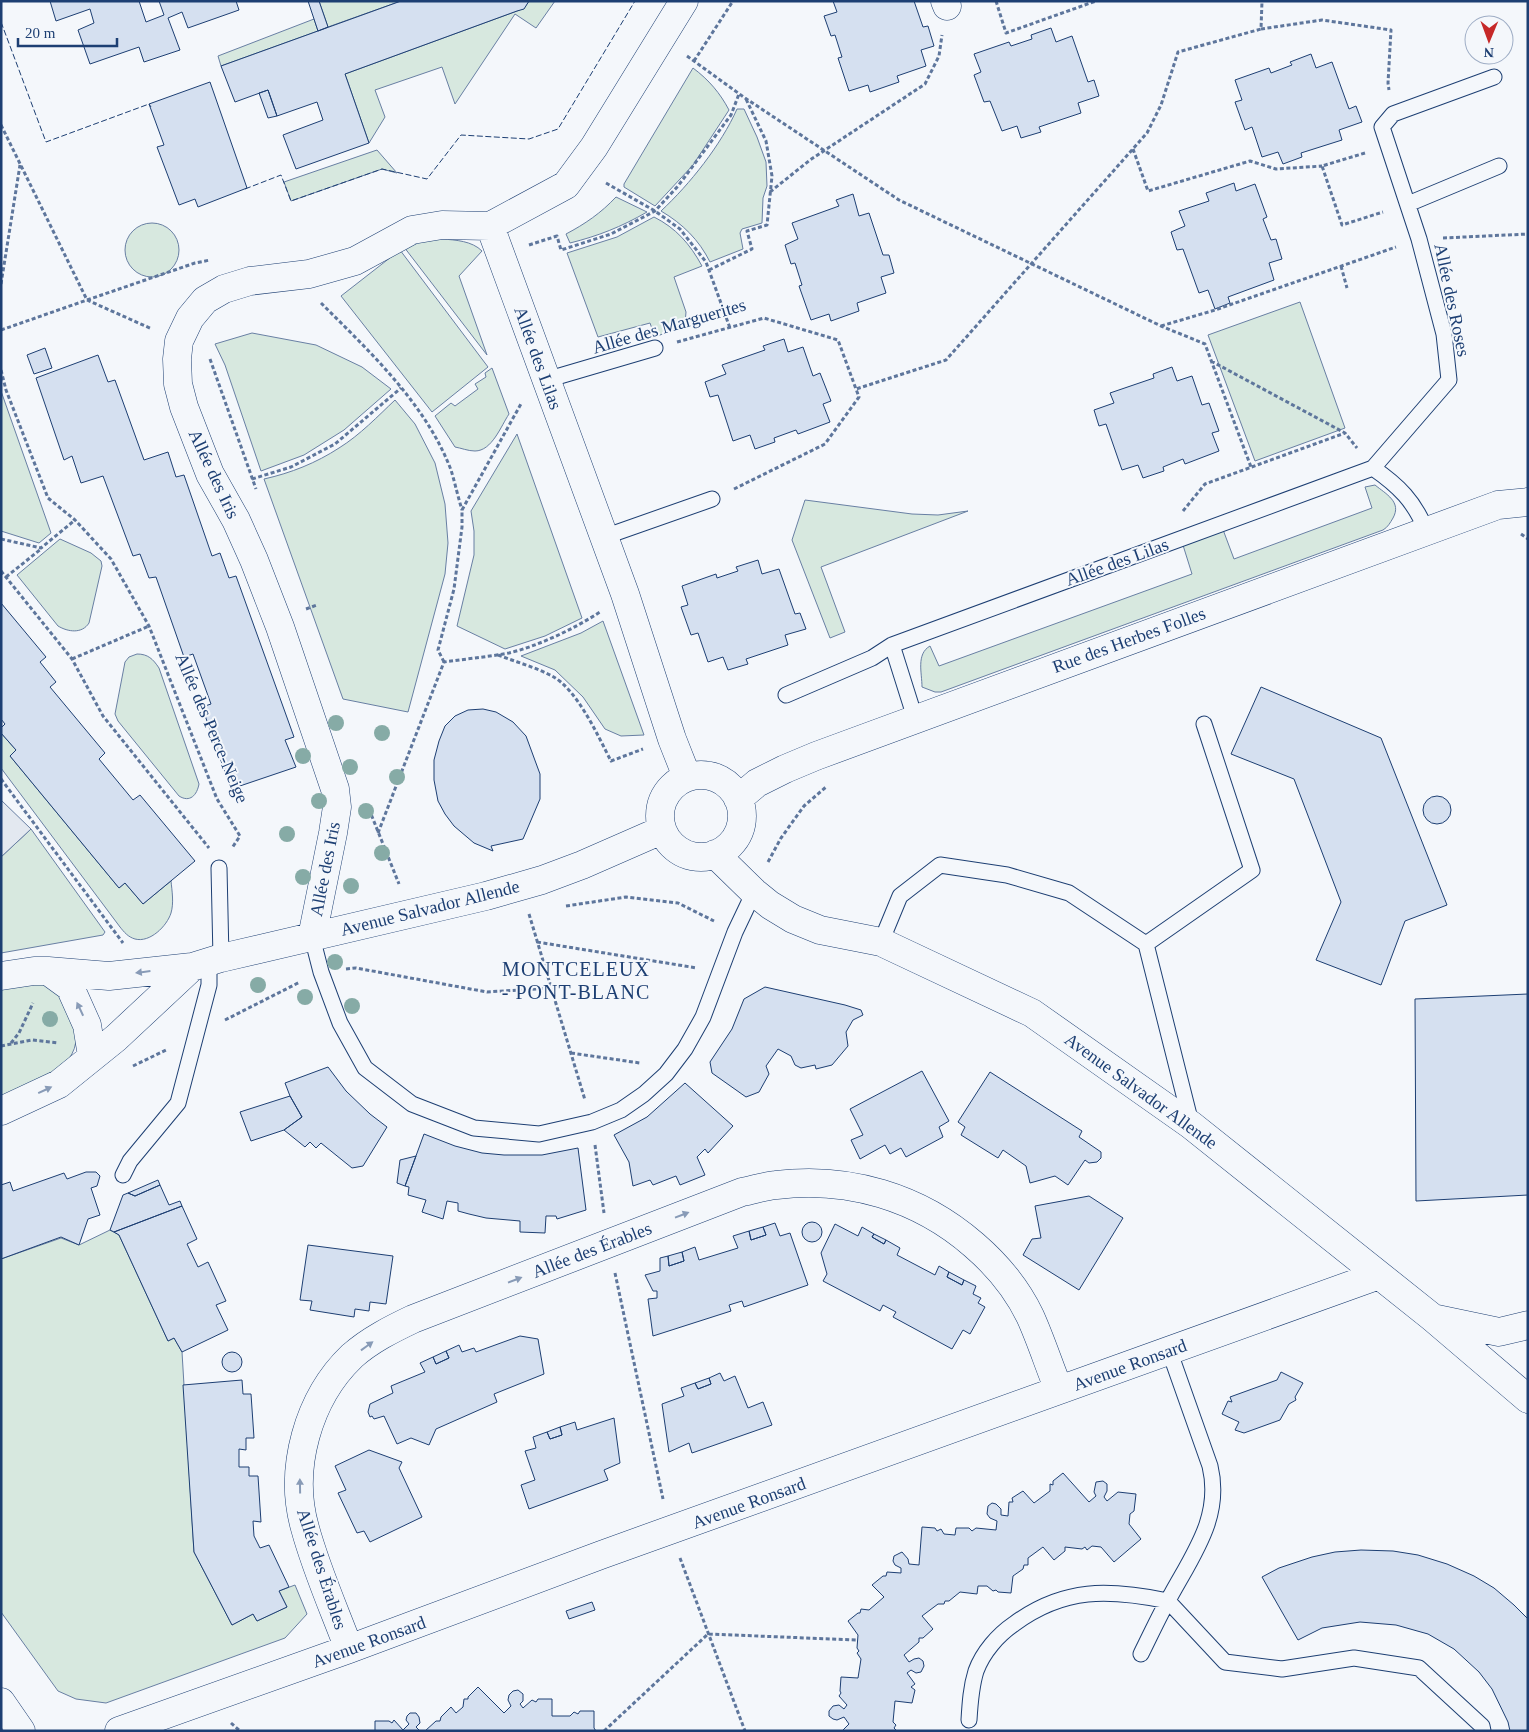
<svg xmlns="http://www.w3.org/2000/svg" width="1529" height="1732" font-family="Georgia,serif">
<style>
.green{fill:#d7e8df;stroke:#687fa3}
.parking{fill:#e3e8f0;stroke:#687fa3}
.building{fill:#d5e0f0;stroke:#1d3f73}
.lines{fill:none;stroke-linecap:round;stroke-linejoin:round}
.service-casing{stroke:#1d3f73;stroke-width:17}
.minor-casing{stroke:#1d3f73;stroke-width:29}
.path{stroke:#5e769c;stroke-width:3;stroke-dasharray:4 2.5;stroke-linecap:butt}
.service{stroke:#f4f7fb;stroke-width:15}
.minor{stroke:#f4f7fb;stroke-width:28}
.fence{stroke:#1d3f73;stroke-width:1;stroke-dasharray:6 2.5;stroke-linecap:butt}
.tree{fill:#86aba6}
.oneway{fill:#889bb7}
.labels{text-anchor:middle;dominant-baseline:central;stroke-width:4;stroke-linejoin:round;paint-order:stroke}
.street-label{font-size:18px;fill:#1d3f73;stroke:#f4f7fb}
.quarter-label{font-size:20px;letter-spacing:1px;fill:#1d3f73;stroke:#f4f7fb}
</style>
<rect width="100%" height="100%" fill="#f4f7fb"/>
<path class="green" d="M319,1H401L328,27Z
M529,1H555L536,28L515,14L455,104L442,67L375,90L385,117L369,143L345,74L517,11L524,8Z
M314,19L318,31L221,66L218,56Z
M693,68C709,80 720,93 729,110L693,165L655,206L624,187V184Z
M737,109H744L757,137L766,162L767,186L763,198L762,223L742,229L740,233L743,249L710,262C699,240 683,224 661,211C690,184 721,145 737,109Z
M377,150L397,173L382,169L291,201L284,182Z
M616,197L647,212C621,227 598,236 570,243L566,234C585,224 601,213 616,197Z
M654,217C676,228 690,244 702,266L674,277L686,312L685,324L680,327L655,337L650,323L598,337L567,253L617,237Z
M125 250a27 27 0 1 1 54 0a27 27 0 1 1-54 0Z
M442,239C456,240 472,241 482,251L459,276L487,355L404,247L416,241Z
M400,250L488,367L432,412L341,296Z
M1300,302L1345,428L1255,461L1208,335Z
M252,333L316,345L362,367L391,389L344,430L304,455L261,471L225,365L215,344Z
M492,368L509,414C501,426 492,451 475,451C468,451 461,448 455,447L435,416L451,403L455,406L478,389L475,384L486,377L485,373Z
M1,391L51,533L39,543L1,531Z
M395,400L415,424L435,463L445,504L448,543L445,574L408,712L343,699L264,479C291,473 316,463 339,448C360,435 378,416 395,400Z
M517,434L582,618L545,636L505,649L457,626L474,555V531L471,511Z
M1375,485C1386,494 1402,502 1393,518C1390,523 1388,527 1383,530L941,692H935L922,687C922,673 916,654 930,646L939,666L1192,574L1182,542L1222,527L1234,559L1372,508L1365,487Z
M805,500L912,514L938,515L968,511L821,567L845,632L830,638L792,540Z
M60,539L91,553L101,561L102,566L89,623C82,634 68,632 58,626L17,575Z
M603,621L644,735L621,736L605,729L583,697L555,670L521,656L581,633Z
M137,654C148,654 153,659 159,668L199,784C197,795 190,803 179,796L118,721L115,714L125,662L129,657Z
M1,733L16,750L10,756L119,888L125,883L143,904L171,881C172,891 174,903 171,913C167,926 150,943 135,939C128,937 124,932 120,927L1,768Z
M31,829L105,932L103,935L1,953V857Z
M44,982C64,995 62,995 70,1018C72,1023 76,1030 76,1036C78,1071 26,1088 1,1101V984Z
M110,1230L119,1235L168,1341L174,1338L182,1352L194,1552L232,1625L253,1614L257,1621L287,1607L279,1591L295,1585L307,1614L285,1638L106,1703L76,1699L58,1691L1,1612V1259L61,1238L79,1245Z"/>
<path class="parking" d="M1,800L31,829L1,857Z"/>
<path class="building" d="M50,1H139L146,22L164,15L159,1H236L239,10L188,28L182,12L168,18L180,50L144,62L139,47L90,64L78,30L94,23L90,9L56,21Z
M308,1H319L328,27L318,31Z
M401,1H529L524,9L517,11L345,74L369,143L296,169L283,135L323,120L317,102L277,116L268,90L235,102L221,66Z
M833,1H914L923,27L928,26L934,46L921,50L926,66L897,76L899,82L870,92L868,85L849,91L838,58L842,57L835,35L831,36L824,16L837,12Z
M1051,28L1056,42L1072,36L1088,82L1094,80L1099,96L1078,103L1081,113L1039,127L1041,132L1021,138L1017,126L1002,131L990,101L984,102L974,75L981,72L974,54L1009,42L1011,46L1032,39L1031,35Z
M1311,54L1316,68L1332,62L1349,109L1356,106L1362,122L1339,130L1342,140L1301,153L1302,157L1283,164L1278,152L1262,157L1252,127L1245,130L1235,102L1242,100L1235,80L1269,68L1271,73L1292,65L1290,62Z
M210,82L247,188L198,207L195,199L179,205L157,147L164,145L149,104Z
M268,90L277,116L268,118L259,93Z
M1234,183L1236,191L1255,184L1267,217L1263,219L1271,240L1276,239L1282,259L1269,263L1274,280L1228,297L1230,303L1215,309L1208,290L1199,293L1183,249L1177,250L1171,232L1185,226L1179,211L1209,201L1206,193Z
M853,194L859,216L869,213L883,255H889L894,273L881,277L886,293L857,303L859,311L831,321L829,314L811,320L799,286L802,285L795,263L791,264L785,245L798,239L792,223L839,206L836,200Z
M784,339L788,352L803,347L813,376L820,373L831,401L823,404L830,422L798,434L796,430L774,438L775,442L755,449L750,435L733,441L718,395L710,397L705,382L726,374L722,365L765,350L763,346Z
M45,348L52,368L34,374L27,355Z
M98,355L108,382L115,380L144,460L168,452L176,477L184,475L212,556L220,553L229,578L236,576L294,737L285,740L296,767L231,789L202,707L211,704L193,654L184,657L156,577L149,578L140,554L133,556L103,476L81,483L72,456L64,460L36,378Z
M1172,367L1177,381L1192,376L1202,405L1209,403L1219,431L1212,433L1219,451L1185,464L1183,459L1163,467L1164,471L1143,478L1138,465L1122,470L1106,424L1099,426L1094,410L1114,403L1110,393L1154,378L1153,374Z
M758,560L762,574L779,569L795,614L800,613L806,629L785,635L788,645L746,659L748,664L728,670L723,657L708,662L698,633L691,635L681,607L688,605L682,586L716,574L717,578L738,571L736,567Z
M1,603L46,657L40,662L56,682L50,687L105,753L99,759L133,800L140,795L195,861L143,904L125,883L119,888L10,756L16,750L1,733V728L5,724L1,719Z
M1261,687L1381,738L1447,905L1405,921L1381,985L1316,960L1341,902L1294,779L1231,754Z
M483,709L496,712L513,722L526,736L540,774V799L523,839L491,846L493,851L474,843L454,826L445,814L438,801L434,780V760L439,741L445,726L455,716L468,710Z
M1423 810a14 14 0 1 1 28 0a14 14 0 1 1-28 0Z
M765,987L845,1005L861,1010L863,1015L853,1020L846,1032L848,1046L832,1065L816,1069L815,1065L801,1068L795,1065L791,1056L778,1049L766,1066L769,1074L759,1092L746,1097L712,1073L710,1062L732,1029L744,999Z
M1528,994V1195L1416,1201L1415,999Z
M328,1067L346,1091L370,1114L387,1127L363,1166L352,1168L321,1143L316,1148L310,1142L305,1147L284,1130L302,1117L290,1096L285,1083Z
M922,1071L949,1121L939,1127L943,1137L906,1157L901,1148L890,1154L885,1145L860,1159L851,1140L863,1135L850,1109Z
M990,1072L1082,1131L1079,1137L1101,1152V1158L1097,1162L1089,1163L1085,1160L1068,1185L1055,1176L1030,1183L1026,1166L1003,1150L998,1158L961,1135L965,1127L958,1122Z
M685,1083L733,1126L708,1153L705,1149L697,1157L705,1175L680,1185L676,1176L653,1185L650,1180L633,1186L629,1162L614,1135L647,1117Z
M290,1096L302,1117L284,1130L251,1141L240,1112Z
M424,1134L455,1146L482,1153L504,1155H542L578,1148L586,1210L557,1219L556,1216H546L545,1233L520,1232V1221L486,1218L469,1214L458,1211V1203L447,1201L443,1219L422,1212L426,1200L408,1195L409,1187L405,1186Z
M416,1156L405,1186L397,1183L400,1160Z
M86,1172H96L100,1176L97,1186L91,1188L100,1215L88,1219L79,1245L61,1237L1,1259V1185L10,1182L13,1191L64,1173L67,1179Z
M158,1180L160,1185L135,1196L128,1193Z
M160,1185L169,1205L180,1201L182,1206L114,1232L110,1230L123,1195L128,1193L135,1196Z
M1089,1196L1123,1218L1079,1290L1023,1255L1032,1239L1041,1238L1035,1206Z
M182,1206L197,1239L187,1244L198,1267L208,1262L226,1301L216,1305L228,1330L182,1352L174,1338L168,1341L119,1235L114,1232Z
M802 1232a10 10 0 1 1 20 0a10 10 0 1 1-20 0Z
M775,1223L780,1236L790,1233L808,1285L744,1307L742,1301L729,1305L731,1311L653,1336L648,1299L657,1298V1291H653L645,1275L660,1271V1258L668,1256L669,1266L684,1261L682,1252L695,1247L699,1260L738,1248L733,1236L749,1231L751,1240L766,1235L763,1227Z
M835,1224L858,1236L862,1227L874,1234L872,1237L884,1244L886,1240L900,1248L897,1255L935,1275L939,1266L949,1272L947,1277L962,1285L964,1280L976,1286L973,1294L981,1298L978,1303L985,1307L970,1334L963,1330L952,1349L893,1317L896,1312L883,1305L880,1311L823,1281L827,1274L821,1253Z
M763,1227L766,1235L751,1240L749,1231Z
M874,1234L886,1240L884,1244L872,1237Z
M308,1245L393,1256L386,1304L370,1302L369,1311L355,1309L354,1317L310,1310L312,1301L300,1300Z
M682,1252L684,1261L669,1266L668,1256Z
M949,1272L964,1280L962,1285L947,1277Z
M520,1336L538,1339L544,1374L494,1394L497,1402L436,1429L429,1445L411,1438L397,1444L384,1416L374,1419L372,1416L370,1417L368,1412L370,1404L393,1393L391,1386L425,1372L420,1363L433,1357L436,1364L449,1358L446,1351L459,1345L462,1352L474,1348L476,1352Z
M446,1351L449,1358L436,1364L433,1357Z
M222 1362a10 10 0 1 1 20 0a10 10 0 1 1-20 0Z
M1281,1372L1303,1383L1295,1397L1296,1400L1289,1404L1280,1420L1244,1433L1235,1430L1239,1422L1222,1414L1228,1401L1232,1402L1230,1397L1277,1380Z
M720,1373L724,1381L735,1376L748,1408L763,1402L772,1425L692,1453L689,1443L669,1452L662,1404L684,1396L681,1388L695,1383L698,1389L711,1384L709,1378Z
M709,1378L711,1384L698,1389L695,1383Z
M242,1380L243,1394H251L254,1438H246V1450L239,1449V1467H249V1476H258L261,1522L253,1521L254,1536L260,1548L269,1545L289,1587L279,1591L287,1607L257,1621L253,1614L232,1625L194,1552L183,1385Z
M614,1418L620,1463L604,1470L608,1480L529,1509L521,1485L535,1480L525,1451L536,1448L533,1437L547,1432L550,1439L562,1435L560,1427L575,1422L577,1430Z
M560,1427L562,1435L550,1439L547,1432Z
M369,1450L402,1462L399,1468L422,1517L370,1542L364,1531L357,1533L338,1493L346,1490L335,1466Z
M1063,1473L1089,1502L1096,1496L1094,1492L1096,1482L1103,1481L1107,1484V1491L1104,1497L1107,1501L1118,1492L1136,1494L1134,1511L1130,1514L1129,1524L1141,1539L1114,1562L1101,1547L1092,1546L1087,1550L1085,1547L1082,1549L1065,1547V1551L1054,1560L1043,1547L1028,1558V1565H1024L1023,1569L1013,1576L1011,1593L998,1592L996,1590L993,1591L987,1586H978L977,1594L960,1592L949,1601H945L944,1604H938L922,1616L933,1629L923,1638H919V1642L904,1655L909,1662L914,1659L919,1658L923,1661L924,1666L921,1672L916,1673L911,1670L907,1673L915,1684L911,1687L915,1690L912,1703L895,1701L893,1722L896,1725L894,1728L897,1731H842L849,1724L844,1717L837,1720L833,1719L829,1716V1711L833,1706L839,1705L844,1709L847,1705L839,1696L841,1693L840,1691L841,1677L858,1678L861,1659L857,1653L859,1651L857,1648L858,1635L848,1621L858,1613H860L861,1609L869,1610L884,1597L872,1585L883,1576H886L887,1572L901,1573V1568L895,1565L893,1561L894,1556L902,1552L908,1559L909,1564L919,1565L922,1527L935,1528L937,1531L941,1529L944,1534L955,1535L956,1528H969L972,1531L976,1528L996,1530L997,1521L990,1518L987,1514L988,1506L992,1503L996,1504L1001,1509V1515L1008,1516L1009,1502H1013L1012,1498L1023,1491L1034,1503L1050,1491V1484L1053,1485V1481Z
M1361,1550L1393,1551L1418,1555L1447,1564L1474,1576L1494,1588L1514,1605L1528,1619V1731H1510L1508,1722L1492,1689L1479,1672L1454,1649L1428,1634L1396,1625L1360,1622L1322,1628L1298,1640L1262,1577L1279,1568L1312,1557L1335,1552Z
M592,1602L595,1610L569,1619L566,1611Z
M478,1687L504,1713L511,1706L508,1700L509,1695L513,1691L518,1690L523,1694V1701L520,1704L523,1708L532,1700L536,1702L538,1699H552V1716H570L574,1712L578,1714L580,1711H594V1728L596,1731H425L436,1721H440L441,1717L451,1707L456,1713L463,1707L464,1699H468V1697Z
M410,1713H416L419,1717L420,1723L416,1727L420,1731H375V1721H389L392,1723L394,1720L403,1730L409,1724L406,1720L407,1716Z"/>
<g class="lines">
<defs>
<path id="service" d="M1408,204L1499,166
M546,380L655,348
M1373,468C1399,486 1414,501 1426,530
M604,537L712,499
M892,645L915,718
M786,695L872,658L892,645L1373,468L1449,380L1444,334L1419,239L1382,127L1393,114L1494,77
M219,868L221,958
M312,937L321,972L340,1023L365,1068L412,1104L474,1128L539,1134L592,1122L621,1110L644,1094L666,1074L685,1049L703,1017L735,932L754,892
M881,942L900,896L940,865L1007,875L1069,893L1146,944
M1191,1123L1146,944L1252,870L1204,724
M123,1175L130,1161L178,1103L209,985V962
M1168,1601L1225,1662L1282,1669L1354,1658L1419,1668L1482,1726L1483,1731
M1141,1654C1151,1634 1160,1614 1171,1595C1194,1553 1222,1516 1210,1466L1169,1350
M969,1720C970,1703 971,1687 976,1671C983,1652 998,1635 1014,1624C1064,1587 1109,1589 1168,1601"/>
<path id="minor" d="M684,1L594,147L566,185L490,226L625,594L672,739L687,777
M945,1L947,6
M660 816a41 41 0 1 1 82 0a41 41 0 1 1-82 0Z
M738,799L757,783L785,769L816,756L1498,505L1528,502
M715,854L754,892L770,905L793,919L820,930L881,942L1032,1013L1191,1125L1433,1318L1528,1399
M312,937L333,833L337,807L335,789L280,627L254,560L236,520L210,474L184,407L178,384L177,359L179,341L190,318L205,300L224,289L250,281L309,274L355,261L412,230L442,225L490,226
M48,971L70,987L87,1025L92,1056
M1,976L34,971H48L109,976L192,967L221,958L486,896L542,880L582,865L662,830
M1,1111L59,1084L116,1038L192,967
M1437,1319L1499,1332L1528,1325
M349,1649C334,1609 316,1569 305,1528C288,1469 308,1398 352,1356C370,1340 392,1329 413,1319L742,1192C753,1190 764,1186 776,1185C848,1176 919,1197 974,1245C996,1264 1017,1289 1030,1316C1041,1340 1049,1366 1059,1390
M1,1702L21,1731
M119,1731L349,1649L601,1555L1379,1275"/>
</defs>
<use href="#service" class="service-casing"/>
<use href="#minor" class="minor-casing"/>
<path class="path" d="M996,1L1006,33L1096,1
M1261,29L1322,20L1391,30L1388,83L1389,90
M687,56L745,98L899,200L1161,326L1205,344L1251,467
M694,61L733,1
M1,125L87,300L195,263L210,260
M1133,149L1148,191L1250,161L1276,169L1322,166
M1365,153L1322,166L1342,225L1383,212
M606,183L655,211L680,229L706,262L730,328
M770,192L810,160L925,84L939,56L942,35
M1443,238L1528,234
M529,245L557,236L561,250L611,234L655,211L678,186L731,115L739,94
M1341,266L1347,288
M709,270L752,249L747,231L767,225L772,176L766,141L746,99
M1,284L20,165
M321,303C370,352 426,404 451,470C455,483 458,497 462,510
M1161,326L1215,310L1396,247
M1,330L87,300L152,329
M677,342L764,318L838,340L856,389
M210,359L256,489
M1211,361L1345,433L1357,448
M1,370L6,390L48,498L75,520L111,559L149,626L217,799L240,836L232,848
M252,479L291,467L335,444L401,388
M734,489L825,444L859,397L856,389L946,360L1147,133L1161,105L1178,52L1261,29L1262,1
M1183,511L1205,484L1345,433
M1521,534L1528,539
M1,539L41,548L75,520
M1,571L72,659L103,716L209,848
M6,577L41,549
M306,609L317,605
M498,655C516,662 535,667 552,676C577,689 598,736 611,761L643,749
M72,659L149,626
M444,662L438,650L454,589L462,527V510L522,402
M1,779L123,943
M369,809L399,884
M378,833L444,662C465,659 487,657 509,653C538,646 574,629 600,612
M768,862L781,838L804,806L826,787
M566,906L626,897L678,903L714,921
M529,914L585,1100
M537,942L697,968
M346,969L356,968L487,992L551,988
M225,1020L300,982
M11,1043L19,1033L33,1003
M1,1046L32,1040L58,1043
M571,1053L640,1063
M133,1066L166,1050
M595,1145L604,1213
M615,1273L663,1499
M680,1558L745,1731
M231,1723L240,1731
M604,1731L708,1634L856,1640"/>
<use href="#service" class="service"/>
<use href="#minor" class="minor"/>
<path class="fence" d="M1,22L46,142L149,104L151,107
M245,189L281,175L291,201L382,169L427,179L461,135L529,139L558,129L635,1"/>
</g>
<g class="tree">
<circle cx="336" cy="723" r="8"/>
<circle cx="382" cy="733" r="8"/>
<circle cx="303" cy="756" r="8"/>
<circle cx="350" cy="767" r="8"/>
<circle cx="397" cy="777" r="8"/>
<circle cx="319" cy="801" r="8"/>
<circle cx="366" cy="811" r="8"/>
<circle cx="287" cy="834" r="8"/>
<circle cx="382" cy="853" r="8"/>
<circle cx="303" cy="877" r="8"/>
<circle cx="351" cy="886" r="8"/>
<circle cx="335" cy="962" r="8"/>
<circle cx="258" cy="985" r="8"/>
<circle cx="305" cy="997" r="8"/>
<circle cx="352" cy="1006" r="8"/>
<circle cx="50" cy="1019" r="8"/>
</g>
<defs><path id="oneway-solid" d="M-6-.8H1V-3.2L6.5 0L1 3.2V.8H-6Z" transform="scale(1.25)"/></defs>
<g class="oneway">
<use href="#oneway-solid" transform="translate(143 972) rotate(173)"/>
<use href="#oneway-solid" transform="translate(80 1009) rotate(-115)"/>
<use href="#oneway-solid" transform="translate(45 1090) rotate(-25)"/>
<use href="#oneway-solid" transform="translate(682 1215) rotate(-21)"/>
<use href="#oneway-solid" transform="translate(515 1280) rotate(-21)"/>
<use href="#oneway-solid" transform="translate(367 1346) rotate(-36)"/>
<use href="#oneway-solid" transform="translate(300 1486) rotate(-91)"/>
</g>
<g class="labels">
<g class="street-label">
<text transform="translate(1452 300) rotate(78)">Allée des Roses</text>
<text transform="translate(669 326) rotate(-16)">Allée des Marguerites</text>
<text transform="translate(538 358) rotate(70)">Allée des Lilas</text>
<text transform="translate(214 474) rotate(65)">Allée des Iris</text>
<text transform="translate(1117 562) rotate(-20)">Allée des Lilas</text>
<text transform="translate(1129 640) rotate(-20)">Rue des Herbes Folles</text>
<text transform="translate(212 728) rotate(67)">Allée des Perce-Neige</text>
<text transform="translate(325 869) rotate(-79)">Allée des Iris</text>
<text transform="translate(430 908) rotate(-14)">Avenue Salvador Allende</text>
<text transform="translate(1141 1091) rotate(36)">Avenue Salvador Allende</text>
<text transform="translate(592 1250) rotate(-21)">Allée des Érables</text>
<text transform="translate(1130 1365) rotate(-20)">Avenue Ronsard</text>
<text transform="translate(749 1503) rotate(-20)">Avenue Ronsard</text>
<text transform="translate(322 1569) rotate(72)">Allée des Érables</text>
<text transform="translate(369 1642) rotate(-20)">Avenue Ronsard</text>
</g>
<g class="quarter-label">
<text x="576" y="969">MONTCELEUX<tspan x="576" dy="23">- PONT-BLANC</tspan></text>
</g>
</g>
<rect width="1529" height="1732" fill="none" stroke="#1d3f73" stroke-width="5"/>
<g transform="translate(1489 40) rotate(181)"><circle r="24" fill="#f4f7fb" stroke="#9eadc5"/>
<path d="M0-4L9 19L0 12L-9 19Z" fill="#c62828"/>
<text y="-8" font-size="14" font-weight="bold" text-anchor="middle" fill="#1d3f73">N</text>
</g>
<path d="M18 38v8h99v-8" fill="none" stroke="#1d3f73" stroke-width="2.5"/>
<text x="25" y="38" font-size="15" fill="#1d3f73" stroke="#f4f7fb" stroke-width="4" paint-order="stroke">20 m</text>
</svg>
